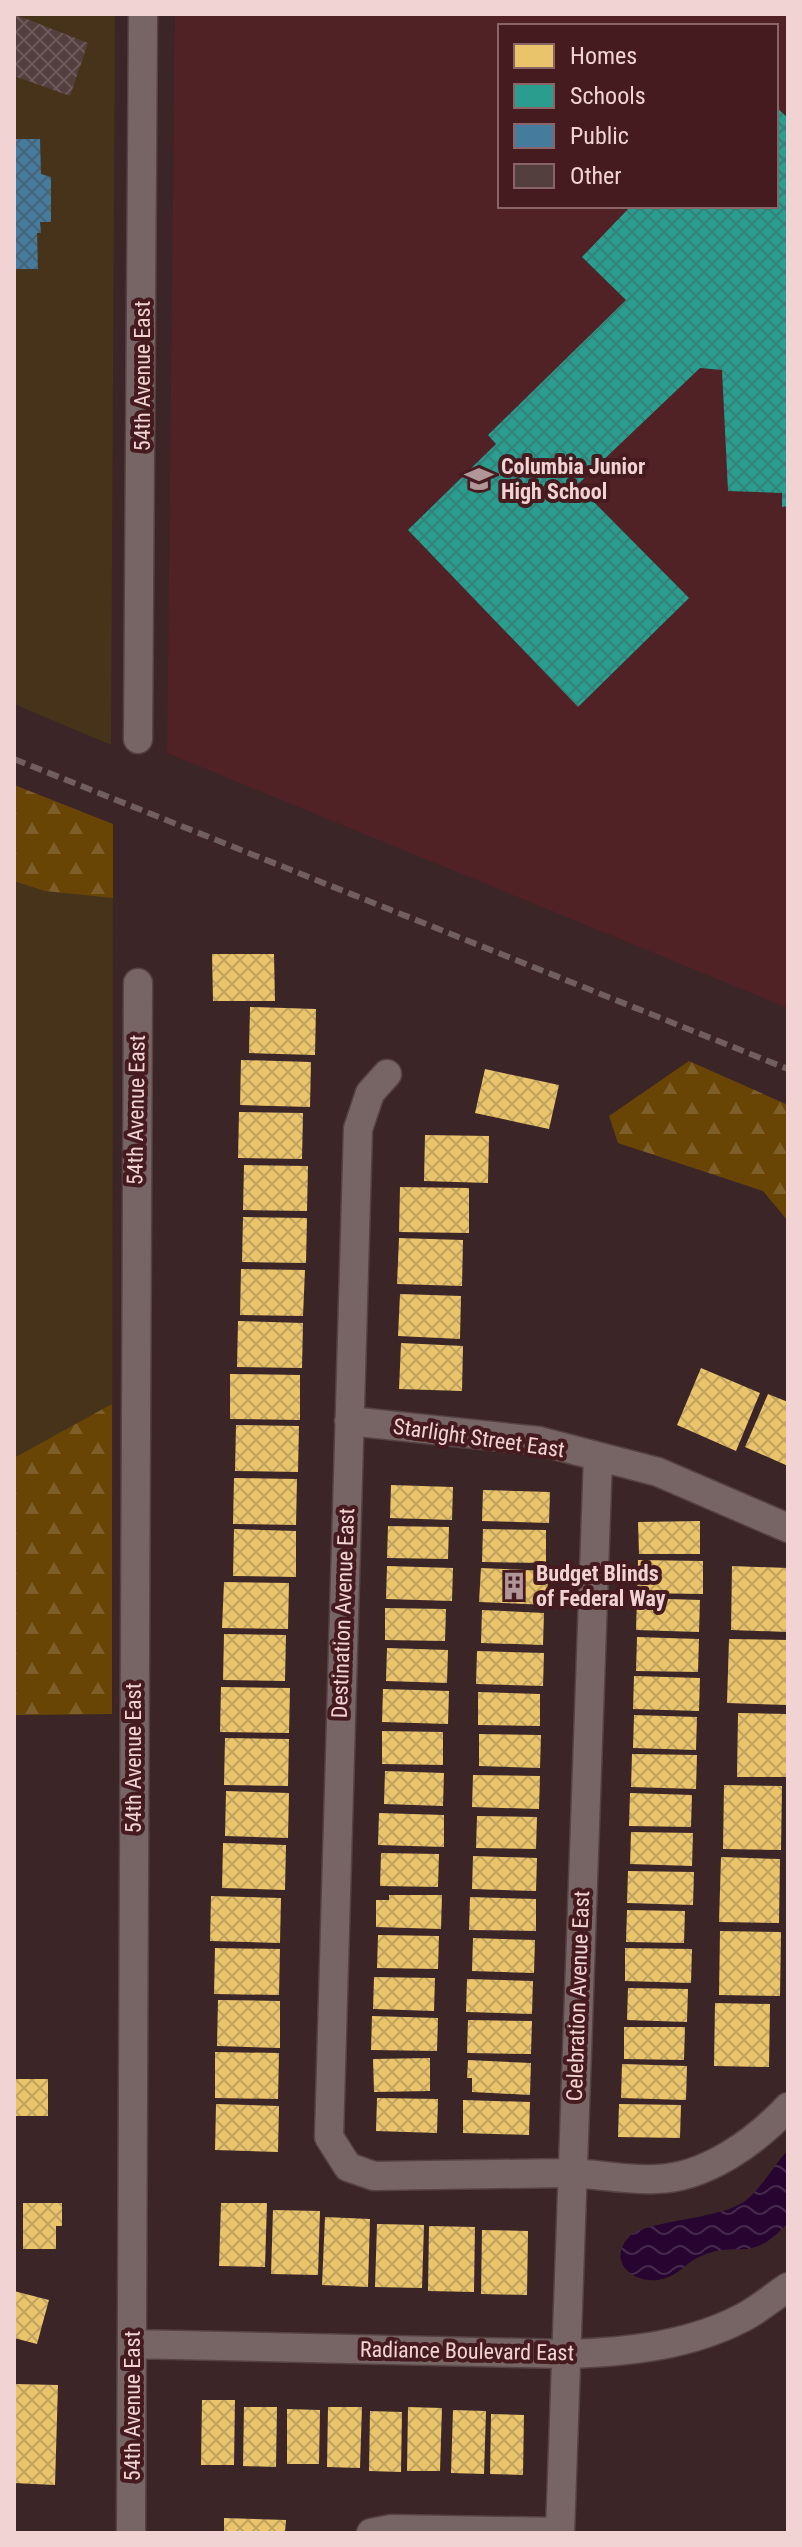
<svg xmlns="http://www.w3.org/2000/svg" width="802" height="2547" font-family="'Roboto Condensed',sans-serif">
<style>
.built{fill:#502125;fill-rule:evenodd}
.green{fill:#46331a}
.forest{fill:url(#forest-firs)}
.water{fill:url(#water-waves)}
.homes{fill:url(#homes-cross-hatch)}
.schools{fill:url(#schools-cross-hatch)}
.public{fill:url(#public-cross-hatch)}
.building{fill:url(#building-cross-hatch)}
.lines{fill:none;stroke-linecap:round;stroke-linejoin:round}
.minor-casing{stroke:#564244;stroke-width:31}
.minor{stroke:#776566;stroke-width:28}
.rail{stroke:#715e60;stroke-width:6;stroke-dasharray:12 6;stroke-linecap:butt}
.labels{text-anchor:middle;dominant-baseline:central;stroke-width:8;stroke-linejoin:round;paint-order:stroke}
.street-label{font-size:22px;fill:#f1d3d4;stroke:#451b1f}
.poi-label{font-size:22px;font-weight:bold;fill:#f1d3d4;stroke:#451b1f;text-anchor:start}
</style>
<defs>
<pattern id="forest-firs" width="22" height="20" patternUnits="userSpaceOnUse" patternTransform="scale(2)"><rect width="22" height="20" fill="#684505"/><path d="M5 1l3.5 6h-7zM16 11l3.5 6h-7z" fill="#7e5f29"/></pattern>
<pattern id="water-waves" width="16" height="10" patternUnits="userSpaceOnUse" patternTransform="scale(2)"><rect width="16" height="10" fill="#270530"/><path d="M0 5q4-4 8 0t8 0" fill="none" stroke="#47294d"/></pattern>
<pattern id="homes-cross-hatch" width="8" height="8" patternUnits="userSpaceOnUse" patternTransform="scale(2)"><rect width="8" height="8" fill="#e9c46a"/><path d="M0 0l8 8M0 8l8-8" fill="none" stroke="#c1a360"/></pattern>
<pattern id="schools-cross-hatch" width="8" height="8" patternUnits="userSpaceOnUse" patternTransform="scale(2)"><rect width="8" height="8" fill="#2a9d8f"/><path d="M0 0l8 8M0 8l8-8" fill="none" stroke="#338177"/></pattern>
<pattern id="public-cross-hatch" width="8" height="8" patternUnits="userSpaceOnUse" patternTransform="scale(2)"><rect width="8" height="8" fill="#457b9d"/><path d="M0 0l8 8M0 8l8-8" fill="none" stroke="#466378"/></pattern>
<pattern id="building-cross-hatch" width="8" height="8" patternUnits="userSpaceOnUse" patternTransform="scale(2)"><rect width="8" height="8" fill="#523f3e"/><path d="M0 0l8 8M0 8l8-8" fill="none" stroke="#6b5a59"/></pattern>
</defs>
<rect width="100%" height="100%" fill="#3b2527"/>
<path class="built" d="M175,14H788V1008L167,753ZM500,26H776V206H500Z"/>
<path class="green" d="M14,14H115L111,745L14,704Z
M14,785L113,824L112,1714L14,1715Z"/>
<path class="forest" d="M14,785L113,824V898L45,891L14,881Z
M689,1061L788,1105V1221L763,1191L618,1143L609,1116Z
M112,1404V1714L14,1715V1458Z"/>
<path class="water" d="M788,2150V2223C747,2266 743,2239 701,2256C691,2260 685,2267 676,2273C645,2294 602,2266 629,2237C644,2220 720,2220 745,2201C762,2188 773,2166 788,2150Z"/>
<path class="homes" d="M212,954H274L275,1001H213Z
M250,1007L316,1009L315,1055L249,1053Z
M241,1060L311,1062L310,1107L240,1105Z
M485,1069L559,1085L549,1129L475,1113Z
M239,1112L303,1113L302,1159L238,1158Z
M425,1135L489,1136L488,1183L424,1181Z
M244,1165L308,1166L307,1211L243,1210Z
M400,1187L469,1188V1233L399,1232Z
M243,1217L307,1218L306,1263L242,1262Z
M399,1238L463,1240L462,1286L397,1284Z
M241,1269L305,1270L303,1316L240,1315Z
M400,1294L461,1296L460,1339L398,1336Z
M238,1321L303,1323L302,1368L237,1367Z
M401,1343L463,1346L462,1391L399,1389Z
M701,1368L760,1393L736,1451L677,1425Z
M230,1374L300,1375V1420L230,1419Z
M768,1394L788,1402V1466L745,1447Z
M236,1425L299,1426L298,1472L235,1471Z
M234,1478L297,1479L296,1525L233,1524Z
M391,1485L453,1487L452,1520L390,1518Z
M483,1490L550,1492L549,1523L482,1521Z
M700,1521V1554H639L638,1522Z
M388,1526L449,1527L448,1559L387,1558Z
M234,1529L296,1531V1577L233,1576Z
M483,1529L546,1530V1563L482,1562Z
M638,1560L703,1561V1594L637,1593Z
M387,1566L453,1568L452,1601L386,1599Z
M732,1566L788,1568L787,1632L731,1630Z
M481,1568L548,1571L547,1605L479,1602Z
M224,1582L289,1583L288,1629L222,1628Z
M637,1598L700,1600L699,1632L636,1630Z
M385,1608L446,1609L445,1641L385,1640Z
M482,1610L544,1613L543,1645L481,1643Z
M224,1634L286,1635L285,1681L223,1680Z
M637,1637L699,1639L698,1672L636,1671Z
M729,1639L788,1640V1705L727,1703Z
M387,1648L448,1650L447,1683L386,1681Z
M477,1651L544,1653L543,1686L476,1684Z
M634,1676L700,1678L699,1711L633,1709Z
M221,1687L290,1688L289,1733L220,1732Z
M383,1689L449,1691L448,1724L382,1722Z
M478,1692L540,1694V1726L478,1725Z
M738,1713L788,1714V1777H737Z
M634,1715L697,1717L696,1750L633,1748Z
M382,1731L443,1732V1765L382,1764Z
M479,1734L541,1735L540,1768L479,1766Z
M225,1738L289,1739L288,1786L224,1785Z
M632,1754L697,1755L696,1789L631,1787Z
M385,1771L444,1773L443,1806L384,1804Z
M473,1775L540,1776L539,1809L472,1807Z
M724,1785L782,1786L781,1850L723,1849Z
M226,1791L289,1793L288,1838L225,1836Z
M630,1793L692,1795L691,1827L629,1826Z
M379,1813L444,1815V1847L378,1845Z
M477,1816L537,1817L536,1849L476,1848Z
M631,1832L693,1833L692,1866L630,1864Z
M223,1843L286,1845L285,1890L222,1888Z
M381,1853L439,1854L438,1887L380,1886Z
M473,1856L537,1858L536,1891L472,1889Z
M721,1857L780,1859L779,1923L719,1922Z
M628,1871L694,1872L693,1905L627,1903Z
M389,1895H442L441,1929L376,1927V1900H389Z
M211,1896L281,1898L280,1943L210,1941Z
M470,1897L536,1899V1931L469,1930Z
M627,1910L685,1911L684,1943L626,1942Z
M720,1931L781,1932L780,1996L719,1995Z
M378,1935L439,1936L438,1969L377,1968Z
M473,1938L535,1940L534,1973L472,1971Z
M215,1948L280,1949L279,1995L214,1994Z
M625,1948L692,1949L691,1983L625,1981Z
M374,1977L435,1978L434,2011L373,2009Z
M467,1979L533,1981L532,2014L466,2012Z
M628,1988L688,1989L687,2022L627,2020Z
M218,2000L280,2001V2048L217,2046Z
M715,2003L770,2004L769,2067L714,2066Z
M372,2016L438,2018L437,2051L371,2050Z
M468,2020L532,2021L531,2054L467,2053Z
M624,2027H685L684,2060L624,2059Z
M215,2052L279,2053L278,2099L215,2098Z
M430,2058V2091L374,2092L373,2059Z
M468,2060L531,2063L530,2095L472,2092V2078H467Z
M622,2064L687,2066L686,2100L621,2098Z
M14,2079H48V2116H14Z
M377,2098L438,2099L437,2133L376,2131Z
M463,2100L530,2102L529,2135L463,2133Z
M216,2104L279,2106L278,2152L215,2150Z
M619,2104L681,2105L680,2138L618,2137Z
M23,2203H62V2226H56V2249H23Z
M221,2203H267L265,2267L219,2266Z
M273,2210L320,2211L318,2275L271,2274Z
M325,2217L370,2219L368,2287L322,2285Z
M377,2224L424,2225L422,2288L375,2287Z
M429,2226L475,2227L474,2292L428,2291Z
M482,2230L528,2231L527,2295L481,2294Z
M14,2291L49,2300L37,2344L14,2338Z
M14,2384L58,2385L55,2485L14,2483Z
M202,2400H235L234,2465H201Z
M244,2407H277L276,2467L243,2466Z
M328,2407H362L360,2468L327,2467Z
M408,2407L442,2408L440,2471H407Z
M287,2409L320,2410L319,2464H287Z
M453,2410L486,2411L484,2474L451,2473Z
M370,2411L402,2412L401,2472L369,2471Z
M491,2414L524,2415L523,2475L490,2474Z
M224,2518L286,2520L285,2533H224Z"/>
<path class="schools" d="M776,107L788,118V506L782,507V493L728,491L722,370L700,368L577,485L689,598L578,707L408,530L496,444L488,435L626,300L582,257L631,206H776Z"/>
<path class="public" d="M14,139H40L41,174L51,177V222H40L41,233H37L38,269H14Z"/>
<path class="building" d="M14,14L88,43L70,96L14,76Z"/>
<g class="lines">
<defs>
<path id="minor" d="M138,739L143,14
M387,1074L370,1093L358,1129L329,2137L348,2167L374,2176C438,2175 501,2174 564,2173C595,2173 626,2181 656,2179C706,2178 756,2141 788,2107
M349,1421L539,1441L658,1472L788,1528
M132,2344L568,2354C627,2352 688,2346 742,2318C758,2310 773,2297 788,2287
M131,2533L138,983
M371,2533L391,2529L558,2532
M560,2533L598,1457"/>
</defs>
<use href="#minor" class="minor-casing"/>
<use href="#minor" class="minor"/>
<path class="rail" d="M14,759L788,1069"/>
</g>
<defs>
<symbol id="school-bare" viewBox="-9 -9 18 18"><path d="M0-5L7-2L0 1L-7-2ZM-4 1L0 2.5L4 1V4Q0 6-4 4Z" fill="#b19697" stroke="#451b1f" stroke-width="2.5" paint-order="stroke"/></symbol>
<symbol id="building-bare" viewBox="-9 -9 18 18"><path d="M-4-6H4V6H1V3H-1V6H-4ZM-2.5-4.3h1.7v1.8h-1.7ZM.8-4.3h1.7v1.8H.8ZM-2.5-1h1.7V.8h-1.7ZM.8-1h1.7V.8H.8Z" fill="#b19697" stroke="#451b1f" stroke-width="2.5" paint-order="stroke"/></symbol>
</defs>
<g fill-rule="evenodd">
<use href="#school-bare" x="459" y="459" width="40" height="40"/>
<use href="#building-bare" x="494" y="1566" width="40" height="40"/>
</g>
<g class="labels">
<g class="street-label">
<text transform="translate(142 376) rotate(-90)">54th Avenue East</text>
<text transform="translate(136 1110) rotate(-89)">54th Avenue East</text>
<text transform="translate(479 1438) rotate(8)">Starlight Street East</text>
<text transform="translate(343 1613) rotate(-88)">Destination Avenue East</text>
<text transform="translate(133 1758) rotate(-90)">54th Avenue East</text>
<text transform="translate(578 1996) rotate(-88)">Celebration Avenue East</text>
<text transform="translate(467 2351) rotate(1)">Radiance Boulevard East</text>
<text transform="translate(132 2406) rotate(-90)">54th Avenue East</text>
</g>
<g class="poi-label">
<text x="501" y="466">Columbia Junior<tspan x="501" dy="25">High School</tspan></text>
<text x="536" y="1573">Budget Blinds<tspan x="536" dy="25">of Federal Way</tspan></text>
</g>
</g>
<rect width="802" height="2547" fill="none" stroke="#f1d3d4" stroke-width="32"/>
<rect x="498" y="24" width="280" height="184" fill="#451b1f" stroke="#8a6567" stroke-width="2"/>
<rect x="514" y="44" width="40" height="24" fill="#e9c46a" stroke="#8a6567" stroke-width="2"/>
<text x="570" y="64" font-size="24" fill="#f1d3d4">Homes</text>
<rect x="514" y="84" width="40" height="24" fill="#2a9d8f" stroke="#8a6567" stroke-width="2"/>
<text x="570" y="104" font-size="24" fill="#f1d3d4">Schools</text>
<rect x="514" y="124" width="40" height="24" fill="#457b9d" stroke="#8a6567" stroke-width="2"/>
<text x="570" y="144" font-size="24" fill="#f1d3d4">Public</text>
<rect x="514" y="164" width="40" height="24" fill="#523f3e" stroke="#8a6567" stroke-width="2"/>
<text x="570" y="184" font-size="24" fill="#f1d3d4">Other</text>
</svg>
